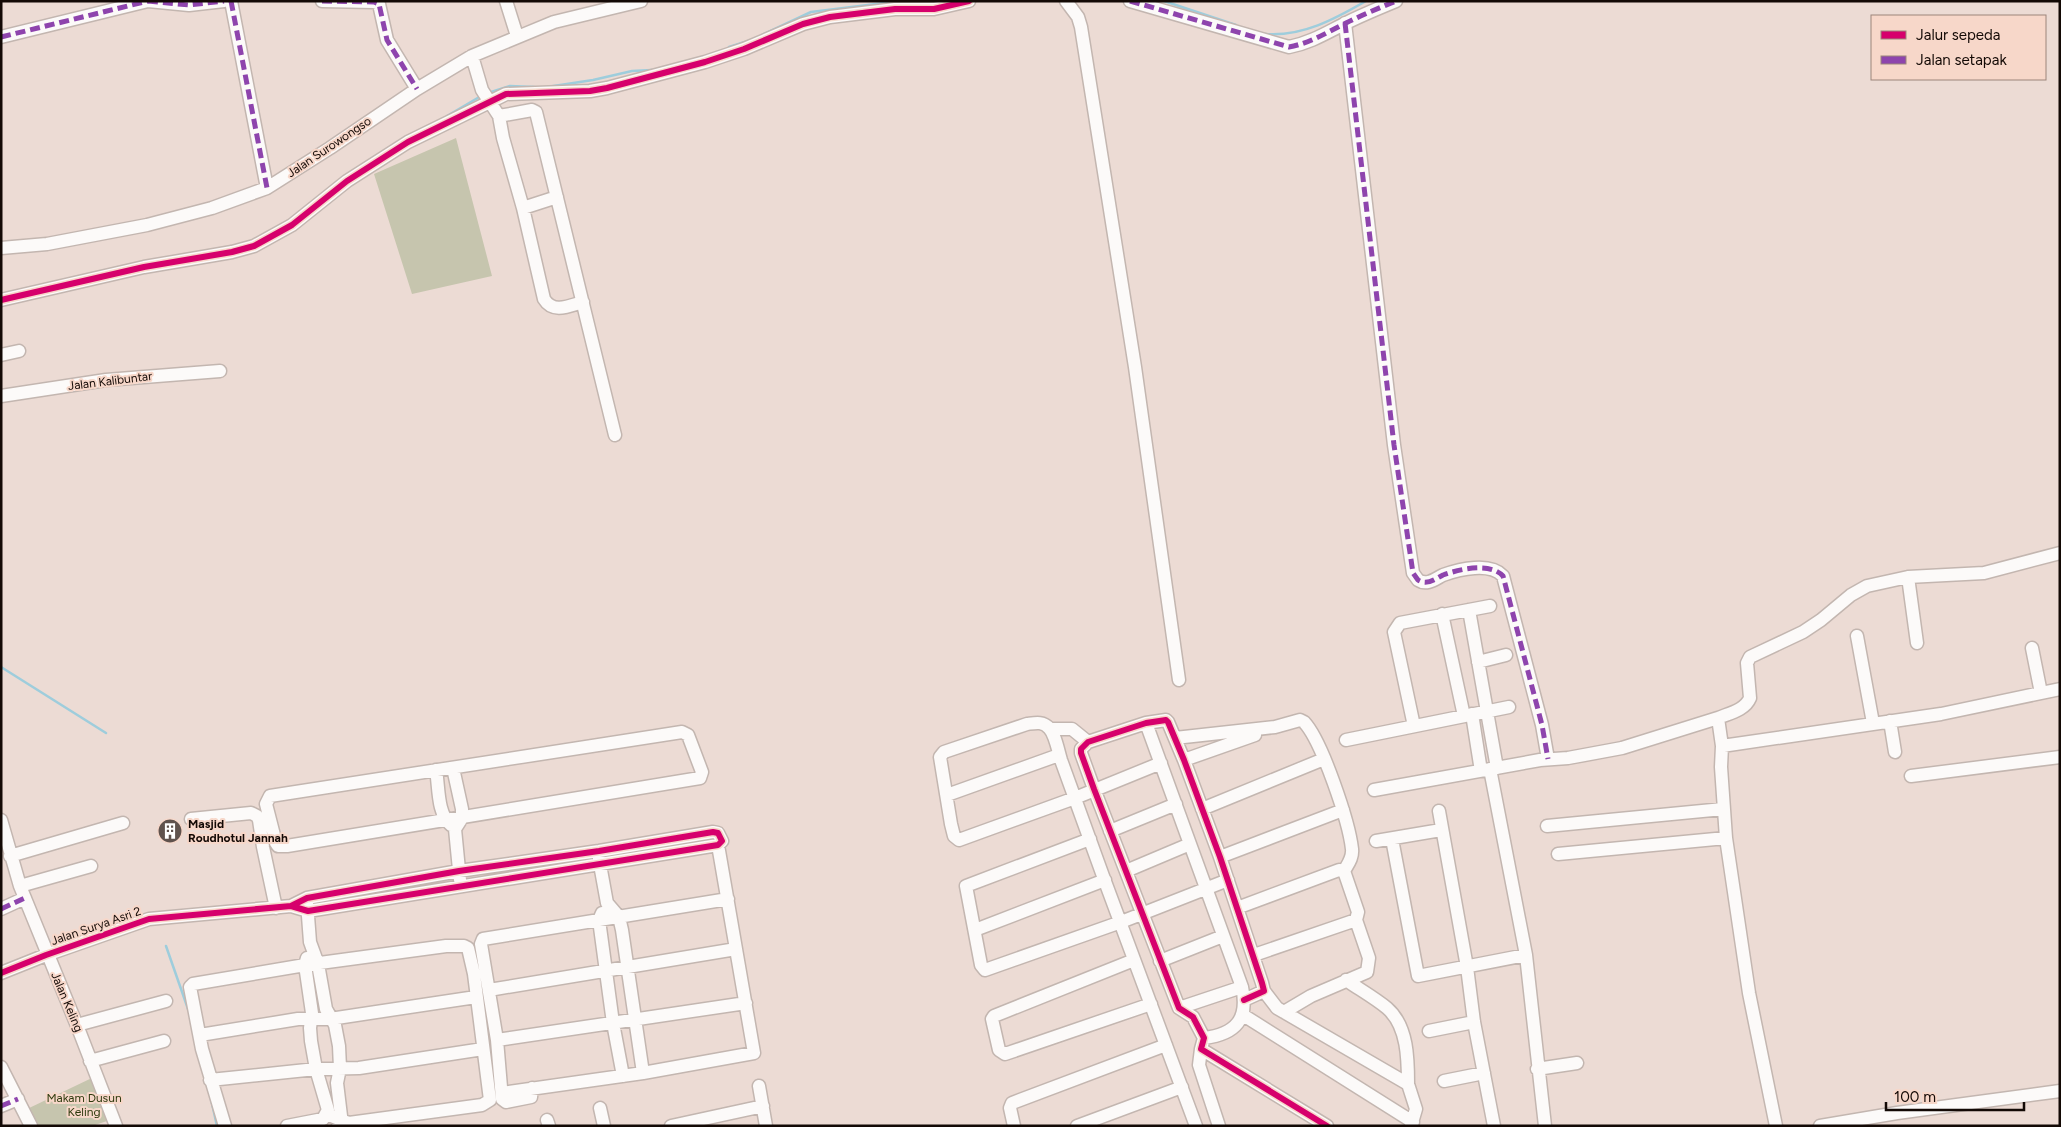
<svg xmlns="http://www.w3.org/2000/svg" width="2061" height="1127" font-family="Figtree,sans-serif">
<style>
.green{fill:#c6c5ae}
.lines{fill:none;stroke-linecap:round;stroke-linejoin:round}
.stream{stroke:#9ecddc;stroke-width:2.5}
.minor-casing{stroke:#c3b6b0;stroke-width:15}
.minor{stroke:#fcfaf9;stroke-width:12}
.quiet{stroke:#8e44ad;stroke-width:5;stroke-dasharray:10 5;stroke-linecap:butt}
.cycleway-casing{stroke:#f7d7c9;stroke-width:9}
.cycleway{stroke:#d6006c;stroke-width:6}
.labels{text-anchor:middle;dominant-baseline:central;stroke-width:4;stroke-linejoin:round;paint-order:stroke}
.street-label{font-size:12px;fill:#130905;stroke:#f7d7c9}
.poi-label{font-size:12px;font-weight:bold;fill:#130905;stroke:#f7d7c9;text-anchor:start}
.park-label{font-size:12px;fill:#2e3a0e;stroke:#f7d7c9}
</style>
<rect width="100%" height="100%" fill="#ecdbd4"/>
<path class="green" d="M456,138L492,276L412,294L374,174Z
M96,1076L113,1119L92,1126H31L25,1110Z"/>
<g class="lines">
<path class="stream" d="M1164,1L1236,25
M1265,34C1302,37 1335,19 1366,1
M762,35L811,12L892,2L928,1
M729,47L748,41
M547,87L593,80L632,71L652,70
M488,93L510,86L534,87
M447,116L481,96
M1,667L106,733
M166,946L188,1009
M211,1099L217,1126"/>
<defs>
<path id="minor" d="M148,1L189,5L224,1
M231,1L267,188
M322,1L374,2L379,4L387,40L417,89
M506,1L517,36
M1066,1L1078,17L1081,27L1135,367L1179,680
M1130,1L1289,47C1310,43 1326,33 1346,23C1362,15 1379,8 1396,1
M1345,23L1394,445L1413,573L1418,580C1427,586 1435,579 1443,575C1460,569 1490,562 1503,576L1542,725L1548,759
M1,37L148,1
M472,56L482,90L499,116L503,138L523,208L544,299C553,314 569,306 583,302
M499,116L532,110L536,112L615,435
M523,208L557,197
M1,248L47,244L147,225L212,208L267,188L330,148L417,89L472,56L554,22L641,1
M1,300L144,267L232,252L254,246L292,225L347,181L408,142L506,94L590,91L607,88L705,62L744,49L803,24L830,17L895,9H934L969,1
M1,355L19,351
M1,396L106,380L220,371
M1908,577L1917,643
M1469,610L1497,768
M1442,614L1464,716
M1857,636L1873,723
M2032,648L2041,693
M1478,662L1506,655
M1472,714L1481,771
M1718,718C1730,713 1745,710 1750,698L1747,663L1750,657L1803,632L1821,620L1851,595L1867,586L1908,577L1984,573L2060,553
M1890,721L1895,752
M1146,723L1242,987C1249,1019 1236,1034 1204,1038
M1414,726L1394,632L1400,623L1490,606
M1050,729H1072L1088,742
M682,732L688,735L702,772L700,778L287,846H278L276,843L266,804L270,796Z
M1175,738L1275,727L1300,720L1304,722C1322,741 1349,822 1352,849C1353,858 1348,864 1344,871
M1346,740L1509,707
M1722,746L1941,714L2060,689
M1184,760L1255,735
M1161,763L1075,798L959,840L954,836L951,824L940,757L944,752L1027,724C1035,723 1043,721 1049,728C1055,734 1058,750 1061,760C1075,798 1089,837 1103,876L1196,1126
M453,768L462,809V818L455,829L460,880
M1490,769L1526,955L1545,1126
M436,770C439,787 437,814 451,825
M1911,776L2060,757
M1374,790L1540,760L1568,758L1622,748L1718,718L1722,746L1721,767L1726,838L1749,993L1776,1126
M947,795L1059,755
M1202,809L1324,759
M1439,811L1467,967L1474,1022L1494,1126
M191,819L251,813L257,816L259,820L263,847L276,908
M1,820L20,886L80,1033L116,1126
M1547,826L1723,809
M1110,831L1176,804
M1090,839L966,886L981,965L985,970L1121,922L1228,880
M1392,839L1418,976L1526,955
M1376,841L1441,830
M1558,854L1726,838
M10,856L123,823
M1220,857L1343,810
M599,859L607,903L619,917L622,930L643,1073
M1126,871L1190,844
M20,886L91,866
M307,903L310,942L318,964L326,1009L335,1025L339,1046L340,1068L337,1083L341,1116V1122L338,1126
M1237,908L1339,870L1344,871L1358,912L1356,920L1369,958L1367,972L1311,996L1284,1012
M1,909L25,898
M602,913L599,920L613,1023L623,1076
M975,930L1105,880
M1254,955L1356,920
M1134,960L994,1016L992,1019L999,1050L1005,1054L1151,1004
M1160,961L1223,936
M1,973L46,955L149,919L291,906L308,911L718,845L722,841L718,833L713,832L599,851L459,871L307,898L291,906
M1346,980C1359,989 1375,998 1387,1008C1408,1026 1408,1060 1408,1084
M489,990L736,949
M1264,991L1277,1008L1408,1084L1416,1109L1411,1126
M1244,1000L1264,991L1262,983L1220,857L1184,760L1168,722L1166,720L1146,723L1088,742L1081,749V753L1094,789L1179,1008L1193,1017L1204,1038L1201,1049L1327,1126
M1179,1008L1242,987
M1243,1015L1413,1122
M77,1025L166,1001
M1429,1031L1474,1022
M200,1035L298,1019H330L476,997
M497,1040L746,1003
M1201,1049L1199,1065L1219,1126
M90,1061L164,1041
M1,1067L31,1126
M1537,1069L1577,1063
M210,1080L316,1069L359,1068L483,1049
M1444,1081L1484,1073
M759,1086L766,1126
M532,1088L531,1097L506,1102L502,1099L497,1040L481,944L483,939L728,899
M502,1093L643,1073L754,1053L718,845
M1,1106L18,1099
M600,1108L604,1126
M547,1120L549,1126
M225,1126L202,1049L190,987L193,984L305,965L446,946H464L468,948L474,974L490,1100L482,1105L349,1123L326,1114
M287,1126L323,1119L328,1110L316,1069L311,1041L310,1028L312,1013L305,965L307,958
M671,1126L763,1106
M1014,1126L1010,1108L1012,1103L1166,1045
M1077,1126L1182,1087
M1820,1126L1897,1113L2060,1091"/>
</defs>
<use href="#minor" class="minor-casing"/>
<use href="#minor" class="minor"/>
<path class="quiet" d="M148,1L189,5L224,1
M231,1L267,188
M322,1L374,2L379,4L387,40L417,89
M1130,1L1289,47C1310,43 1326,33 1346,23C1362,15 1379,8 1396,1
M1345,23L1394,445L1413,573L1418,580C1427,586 1435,579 1443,575C1460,569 1490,562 1503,576L1542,725L1548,759
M1,37L148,1
M1,909L25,898
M1,1106L18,1099"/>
<defs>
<path id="cycleway" d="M1,300L144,267L232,252L254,246L292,225L347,181L408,142L506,94L590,91L607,88L705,62L744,49L803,24L830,17L895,9H934L969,1
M1,973L46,955L149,919L291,906L308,911L718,845L722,841L718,833L713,832L599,851L459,871L307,898L291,906
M1244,1000L1264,991L1262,983L1220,857L1184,760L1168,722L1166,720L1146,723L1088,742L1081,749V753L1094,789L1179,1008L1193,1017L1204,1038L1201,1049L1327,1126"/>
</defs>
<use href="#cycleway" class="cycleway-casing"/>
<use href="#cycleway" class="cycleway"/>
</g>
<defs>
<symbol id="building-disc" viewBox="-11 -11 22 22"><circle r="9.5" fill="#5f524d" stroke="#f7d7c9"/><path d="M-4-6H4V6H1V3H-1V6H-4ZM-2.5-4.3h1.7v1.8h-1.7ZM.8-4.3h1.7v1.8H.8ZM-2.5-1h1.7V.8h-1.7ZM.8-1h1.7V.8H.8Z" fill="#fff"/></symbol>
</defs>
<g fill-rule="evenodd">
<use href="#building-disc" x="156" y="817" width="28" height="28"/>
</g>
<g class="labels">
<g class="street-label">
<text transform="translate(329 147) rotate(-34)">Jalan Surowongso</text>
<text transform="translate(110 381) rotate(-7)">Jalan Kalibuntar</text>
<text transform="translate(96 926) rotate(-19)">Jalan Surya Asri 2</text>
<text transform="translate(67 1002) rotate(67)">Jalan Keling</text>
</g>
<g class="poi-label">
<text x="188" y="824">Masjid<tspan x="188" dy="14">Roudhotul Jannah</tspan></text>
</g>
<g class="park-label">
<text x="84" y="1098">Makam Dusun<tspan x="84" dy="14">Keling</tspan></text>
</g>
</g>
<rect width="2061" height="1127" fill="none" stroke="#130905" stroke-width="5"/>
<rect x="1871" y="15" width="175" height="65" fill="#f7d7c9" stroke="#9c857b"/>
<rect x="1881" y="31" width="25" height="8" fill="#d6006c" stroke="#9c857b"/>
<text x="1916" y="40" font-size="15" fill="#130905">Jalur sepeda</text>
<rect x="1881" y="56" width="25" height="8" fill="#8e44ad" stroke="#9c857b"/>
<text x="1916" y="65" font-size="15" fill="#130905">Jalan setapak</text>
<path d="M1886 1102v8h138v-8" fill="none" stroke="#130905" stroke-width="2.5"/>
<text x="1894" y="1102" font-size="15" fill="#130905" stroke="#f7d7c9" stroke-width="4" paint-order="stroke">100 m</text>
</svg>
